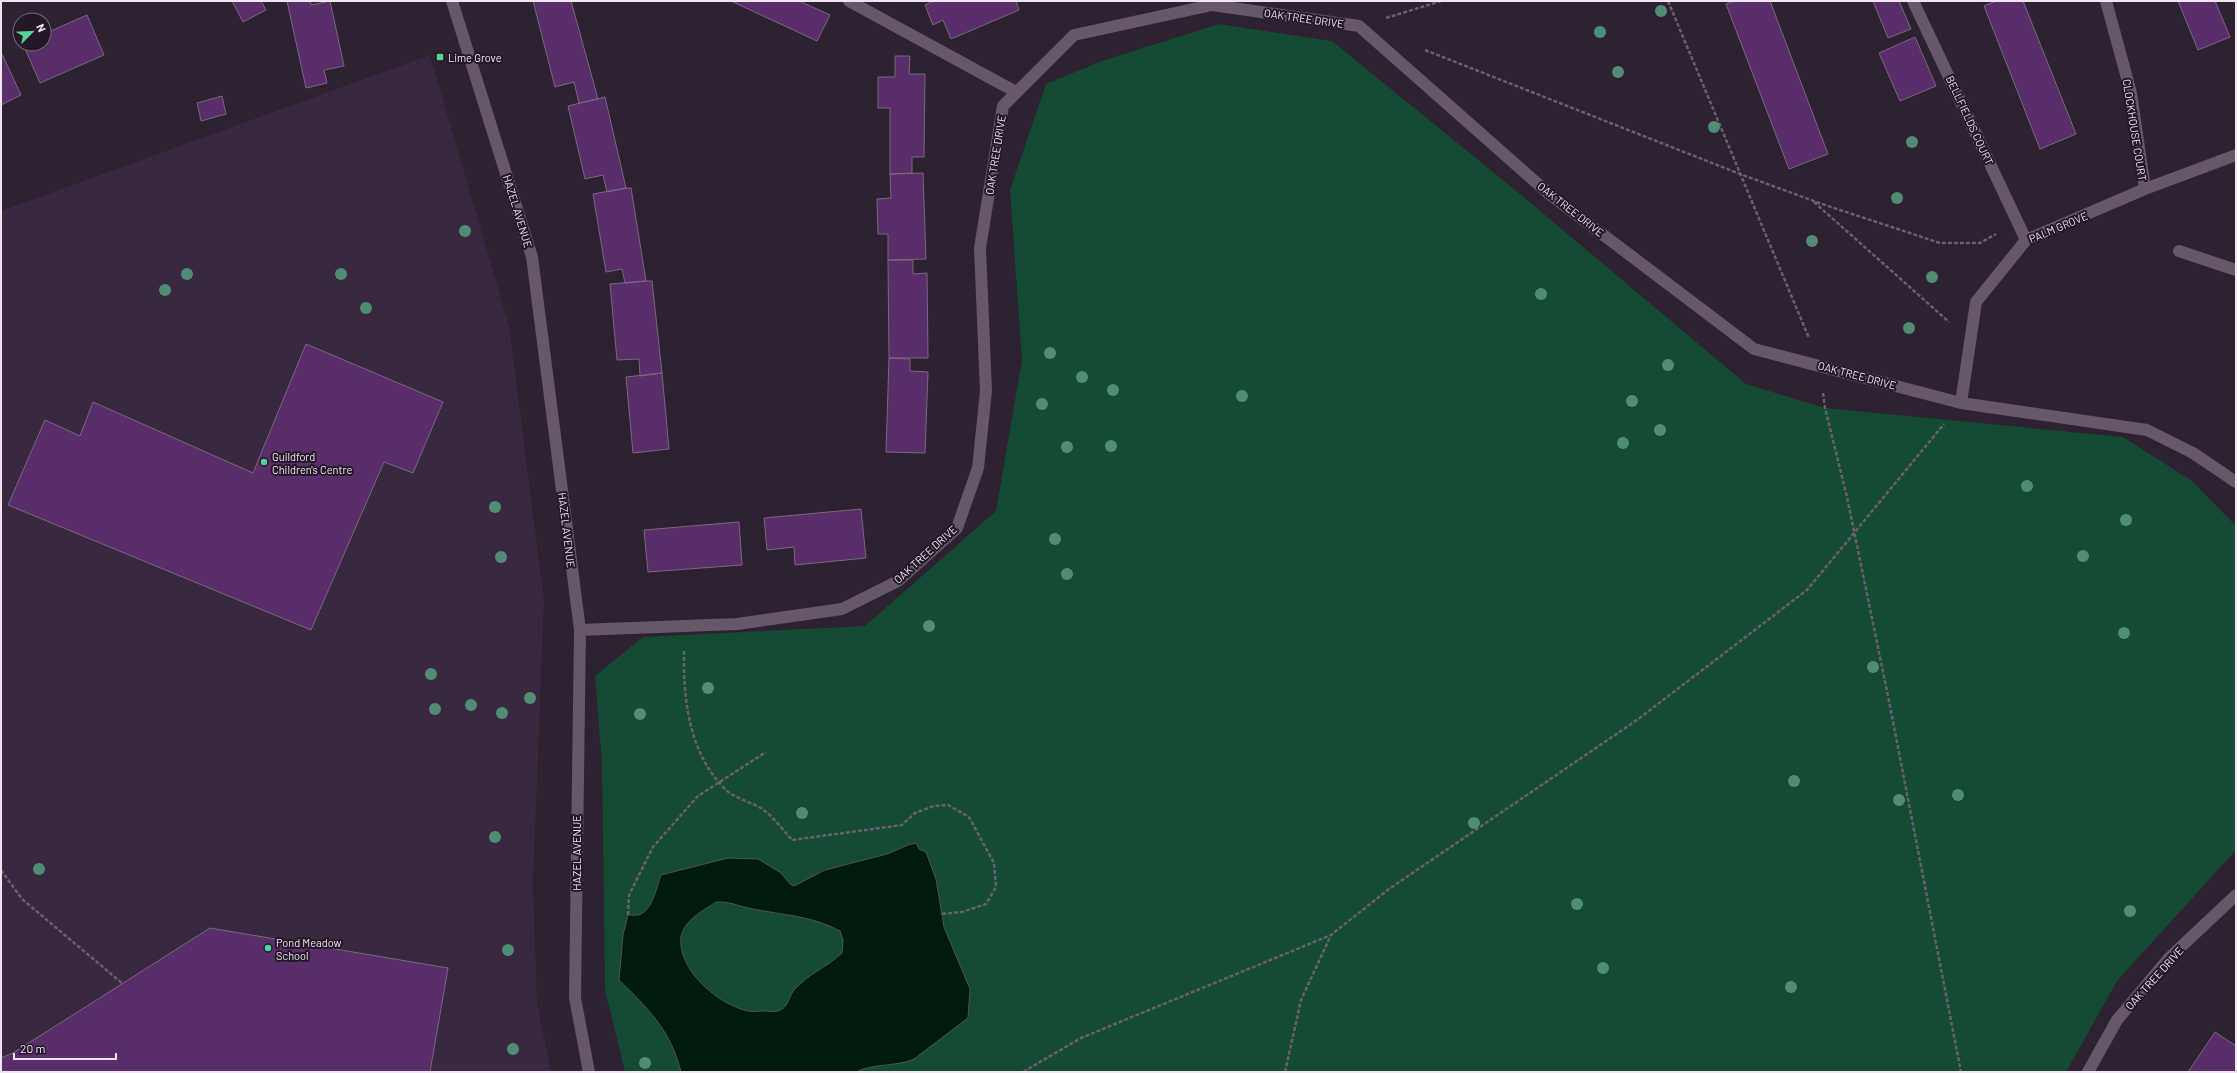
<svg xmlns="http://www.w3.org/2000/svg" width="2237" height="1073" font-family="Barlow,sans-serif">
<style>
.built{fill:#392840}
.green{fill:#144b32}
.water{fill:#001a0d;stroke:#485752;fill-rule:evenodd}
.building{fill:#592d69;stroke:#78697e}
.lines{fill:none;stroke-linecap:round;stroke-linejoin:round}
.path{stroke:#6a5f6f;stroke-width:2.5;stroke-dasharray:4 2;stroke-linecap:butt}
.minor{stroke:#66576b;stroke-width:12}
.tree{fill:#518d75}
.poi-dot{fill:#53d396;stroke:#241728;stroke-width:1.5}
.labels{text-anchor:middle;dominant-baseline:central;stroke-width:4;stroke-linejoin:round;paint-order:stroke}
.street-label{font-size:11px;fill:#efe6f2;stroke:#241728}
.poi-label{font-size:11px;fill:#efe6f2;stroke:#241728;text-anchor:start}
</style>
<rect width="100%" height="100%" fill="#2d2132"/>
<path class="built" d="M430,55L509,326L544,599L533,882L537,1003L551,1072H1V211Z"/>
<path class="green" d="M1219,24L1332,41L1520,194L1746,384L1825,408L2123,437L2192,481L2236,526V850L2117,981L2066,1072H625L605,989L602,763L595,676L643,637L865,626L996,511L1022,360L1010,190L1046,84L1102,61Z"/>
<path class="water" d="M916,843L919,849L926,852L936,879L944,927L970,989L968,1018L914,1059C896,1067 874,1063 856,1072H681C671,1031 648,1008 619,980L623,935L628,915C632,915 637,916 641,914C653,908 657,886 661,875L728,858L758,859L781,873L790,884L794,886L825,870L887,854L908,845ZM716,902C730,901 740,907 753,909C783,915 813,916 840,931L843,940L842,953C827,967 808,974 794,990C788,998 789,1007 778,1011C774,1012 768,1011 763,1011C758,1011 753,1012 748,1011C719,1005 677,970 681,937C684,920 704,910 716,902Z"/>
<path class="building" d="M232,1H261L266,10L243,22Z
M287,1H310L311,5L330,1L344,66L324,70L327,83L306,88Z
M533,1H571L598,99L579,103L574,82L555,87Z
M731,1H799L830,15L817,41Z
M934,1H1016L1019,10L951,39L943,20L933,25L925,5Z
M1734,1H1770L1828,154L1789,169L1726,4Z
M1873,1H1899L1911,29L1888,38Z
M1996,1H2023L2076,134L2040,149L1984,6Z
M2178,1H2215L2230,37L2198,50Z
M87,15L104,55L40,83L23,44H44V34Z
M1915,37L1936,86L1900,101L1879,53Z
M2,54L21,95L1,105V55Z
M895,56H910L909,74H925L924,157H912V173L890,174V108H878V77H895Z
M222,96L226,114L201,121L197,103Z
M605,97L626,188L607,192L603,175L585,179L568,106Z
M923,173L926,259L888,260V234H878L877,199L891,198L890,174Z
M626,188H631L646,281L625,283L622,269L606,272L593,194Z
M888,260H913V274L927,273L928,358H889Z
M646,281H652L662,373L640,376L639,359L617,360L610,284Z
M306,344L443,402L413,473L384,462L311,630L8,505L45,420L80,436L93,402L253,473Z
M889,358L910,359V371L928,372L925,453L886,452Z
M662,373L669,449L633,453L626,377Z
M861,509L866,558L795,565L794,547L767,550L764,518Z
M739,522L742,565L648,572L644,530Z
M210,928L448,968L430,1072H1V1058L13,1053Z
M2215,1032L2236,1046V1072H2188Z"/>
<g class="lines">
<path class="path" d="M1668,1L1809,338
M1386,18L1441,1
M1425,50L1740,174L1822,204L1940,243H1980L1996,234
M1814,202L1949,322
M1823,393L1825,408L1847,497L1888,696L1961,1072
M684,651C683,700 689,753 725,789C736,800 754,802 765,811C775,819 784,831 792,840L902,825L915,813L934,806L948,805L969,817L994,863L996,887L986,904L962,912L940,914
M1,870L22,899L123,984
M628,915L629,895L653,847L698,796L766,752
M1023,1072L1081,1038L1331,935L1389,889L1637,720L1807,590L1944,424
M1285,1072L1301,1000L1331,935"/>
<path class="minor" d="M452,1L532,257L580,630L575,998L589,1072
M849,1L1016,92
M1913,1L2026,240
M2106,1L2131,93L2145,189
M2179,251L2236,270
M1961,403L1976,302L2026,240L2145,189L2236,155
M580,630L737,624L842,609L898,581L957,528L978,468L986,391L980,248L1003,106L1074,35L1212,5L1359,26L1548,193L1754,349L1961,403L2147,430L2193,453L2236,482
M2088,1072L2117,1020L2169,958L2236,895"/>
</g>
<g class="tree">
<circle cx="1661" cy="11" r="6"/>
<circle cx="1600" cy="32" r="6"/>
<circle cx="1618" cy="72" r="6"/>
<circle cx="1714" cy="127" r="6"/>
<circle cx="1912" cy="142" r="6"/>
<circle cx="1897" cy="198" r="6"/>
<circle cx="465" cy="231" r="6"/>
<circle cx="1812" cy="241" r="6"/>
<circle cx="187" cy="274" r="6"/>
<circle cx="341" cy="274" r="6"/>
<circle cx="1932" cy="277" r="6"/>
<circle cx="165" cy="290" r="6"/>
<circle cx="1541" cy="294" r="6"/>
<circle cx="366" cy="308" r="6"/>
<circle cx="1909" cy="328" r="6"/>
<circle cx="1050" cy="353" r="6"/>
<circle cx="1668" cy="365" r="6"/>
<circle cx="1082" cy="377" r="6"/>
<circle cx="1113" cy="390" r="6"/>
<circle cx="1242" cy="396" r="6"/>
<circle cx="1632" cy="401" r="6"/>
<circle cx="1042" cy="404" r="6"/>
<circle cx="1660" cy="430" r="6"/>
<circle cx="1623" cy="443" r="6"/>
<circle cx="1111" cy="446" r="6"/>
<circle cx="1067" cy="447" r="6"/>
<circle cx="2027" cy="486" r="6"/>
<circle cx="495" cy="507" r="6"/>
<circle cx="2126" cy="520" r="6"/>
<circle cx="1055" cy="539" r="6"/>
<circle cx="2083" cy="556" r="6"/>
<circle cx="501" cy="557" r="6"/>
<circle cx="1067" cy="574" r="6"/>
<circle cx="929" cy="626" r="6"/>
<circle cx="2124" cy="633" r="6"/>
<circle cx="1873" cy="667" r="6"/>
<circle cx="431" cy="674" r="6"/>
<circle cx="708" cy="688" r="6"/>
<circle cx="530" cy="698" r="6"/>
<circle cx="471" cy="705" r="6"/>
<circle cx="435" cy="709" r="6"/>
<circle cx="502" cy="713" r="6"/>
<circle cx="640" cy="714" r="6"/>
<circle cx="1794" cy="781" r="6"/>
<circle cx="1958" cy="795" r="6"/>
<circle cx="1899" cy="800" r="6"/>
<circle cx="802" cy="813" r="6"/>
<circle cx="1474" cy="823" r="6"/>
<circle cx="495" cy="837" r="6"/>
<circle cx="39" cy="869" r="6"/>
<circle cx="1577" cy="904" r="6"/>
<circle cx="2130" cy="911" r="6"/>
<circle cx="508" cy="950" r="6"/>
<circle cx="1603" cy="968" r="6"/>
<circle cx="1791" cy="987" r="6"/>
<circle cx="513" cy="1049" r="6"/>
<circle cx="645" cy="1063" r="6"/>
</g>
<g class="poi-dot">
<rect x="436" y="53" width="8" height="8" rx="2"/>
<circle cx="264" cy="462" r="4"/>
<circle cx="268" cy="948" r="4"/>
</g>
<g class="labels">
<g class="street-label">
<text transform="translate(1304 18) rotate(8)">OAK TREE DRIVE</text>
<text transform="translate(1970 120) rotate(65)">BELLFIELDS COURT</text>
<text transform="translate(2135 130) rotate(81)">CLOCKHOUSE COURT</text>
<text transform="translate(995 155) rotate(-81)">OAK TREE DRIVE</text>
<text transform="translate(1571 209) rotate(38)">OAK TREE DRIVE</text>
<text transform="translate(518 211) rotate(73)">HAZEL AVENUE</text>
<text transform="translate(2058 227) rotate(-23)">PALM GROVE</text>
<text transform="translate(1857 375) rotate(15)">OAK TREE DRIVE</text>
<text transform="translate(567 530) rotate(83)">HAZEL AVENUE</text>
<text transform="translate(925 554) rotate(-42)">OAK TREE DRIVE</text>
<text transform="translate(576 853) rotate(-90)">HAZEL AVENUE</text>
<text transform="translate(2154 978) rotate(-48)">OAK TREE DRIVE</text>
</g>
<g class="poi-label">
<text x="448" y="57">Lime Grove</text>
<text x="272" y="456">Guildford<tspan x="272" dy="13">Children's Centre</tspan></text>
<text x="276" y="942">Pond Meadow<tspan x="276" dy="13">School</tspan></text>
</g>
</g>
<rect width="2237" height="1073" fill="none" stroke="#efe6f2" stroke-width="4"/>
<g transform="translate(32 32) rotate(66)"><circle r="19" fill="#241728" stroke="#756a79"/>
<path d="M0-3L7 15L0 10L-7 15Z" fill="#53d396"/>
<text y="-6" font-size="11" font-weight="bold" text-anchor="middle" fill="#efe6f2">N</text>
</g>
<path d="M14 1053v6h102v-6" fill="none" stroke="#efe6f2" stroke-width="2"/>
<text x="20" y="1053" font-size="12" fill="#efe6f2" stroke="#241728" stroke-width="3" paint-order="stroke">20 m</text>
</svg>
